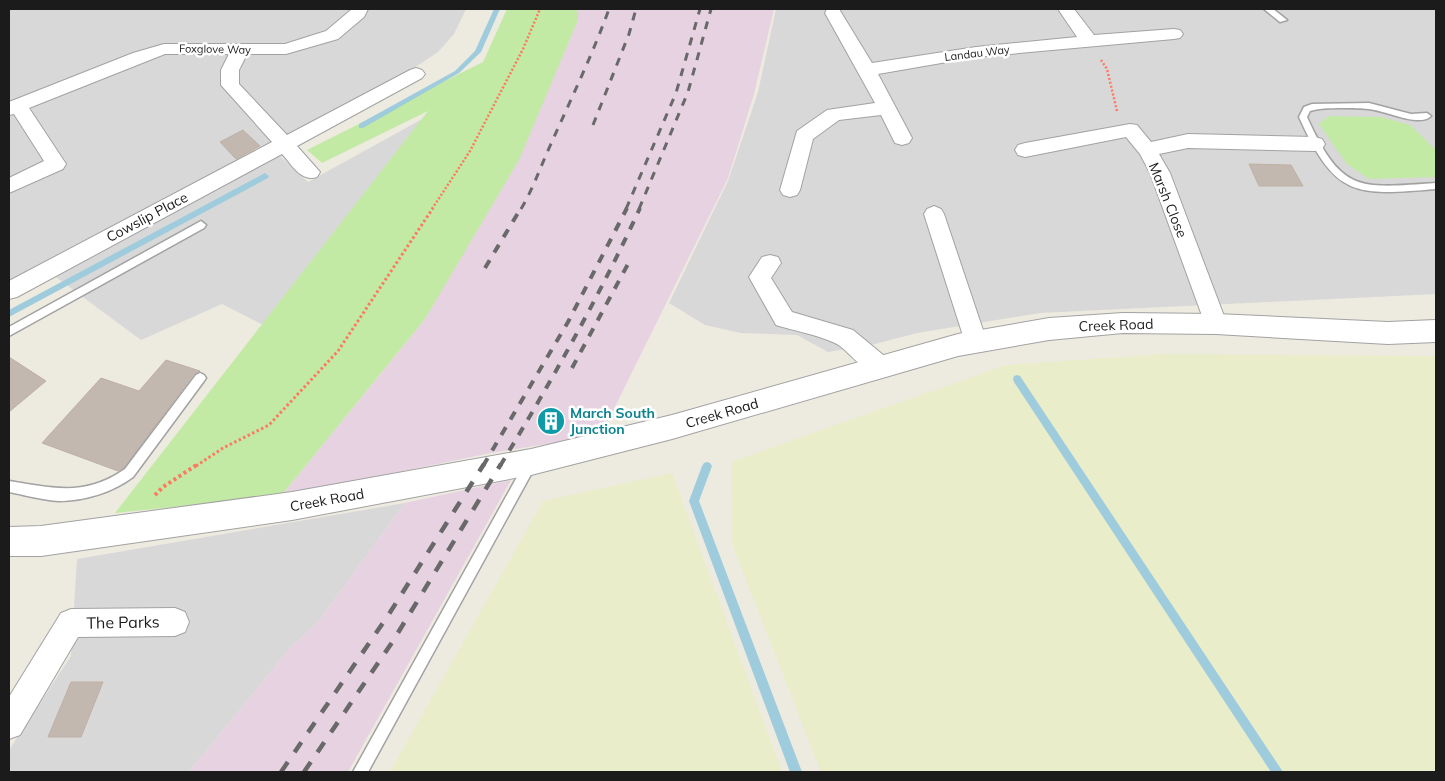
<svg xmlns="http://www.w3.org/2000/svg" width="1445" height="781" font-family="Mulish,sans-serif">
<style>
.residential{fill:#d9d8d8}
.industrial{fill:#e7d2e2}
.farmland{fill:#e9edca}
.grass{fill:#c3eaa4}
.lines{fill:none;stroke-linecap:round;stroke-linejoin:round}
.stream{fill:#9fccdc;fill-rule:evenodd}
.building{fill:#c2b8b0;stroke:#bfb0a3}
.service-casing{stroke:#a2a2a2;stroke-width:3}
.minor-casing{stroke:#a2a2a2;stroke-width:2}
.tertiary-casing{stroke:#a2a2a2;stroke-width:2}
.path-far2{stroke:#fc7962;stroke-width:2.5;stroke-dasharray:2 2;stroke-linecap:butt}
.path-far1{stroke:#fc7962;stroke-width:3;stroke-dasharray:2.5 2.5;stroke-linecap:butt}
.path{stroke:#fc7962;stroke-width:4;stroke-dasharray:3 3;stroke-linecap:butt}
.service{fill:#fff;fill-rule:evenodd}
.minor{fill:#fff;fill-rule:evenodd}
.tertiary{fill:#fff;fill-rule:evenodd}
.rail-far2{stroke:#696969;stroke-width:3;stroke-dasharray:8 8;stroke-linecap:butt}
.rail-far1{stroke:#696969;stroke-width:4;stroke-dasharray:9 9;stroke-linecap:butt}
.rail{stroke:#696969;stroke-width:4.5;stroke-dasharray:12 12;stroke-linecap:butt}
.labels{text-anchor:middle;dominant-baseline:central;stroke-width:5;stroke-linejoin:round;paint-order:stroke}
.far-street-label{font-size:11px;fill:#1b1b1b;stroke:#fff}
.street-label{font-size:14px;fill:#1b1b1b;stroke:#fff}
.culture-label{font-size:14px;font-weight:bold;fill:#0d838f;stroke:#fff;text-anchor:start}
.near-street-label{font-size:16px;fill:#1b1b1b;stroke:#fff}
</style>
<rect width="100%" height="100%" fill="#edeae0"/>
<path class="residential" d="M9,9H466L454,34L438,52L417,66L268,145L308,182L435,112L273,330L222,304L141,340L41,266L9,282Z
M776,9H1436V294L1040,313L917,333L875,344L828,352L797,335L741,333L705,325L669,303L728,181L758,92Z
M405,503L318,622L291,647L189,772H9V750L71,656L77,559Z"/>
<path class="industrial" d="M578,9H774L754,94L728,178L601,435L491,453L281,496L425,319L578,20Z
M511,480L348,772H189L291,647L318,622L405,503Z"/>
<path class="farmland" d="M1164,354L1436,356V772H821L732,544L731,462L1006,365Z
M672,473L782,772H390L543,501Z"/>
<path class="grass" d="M507,9H578V20L519,160L425,319L281,496L115,513L428,111L322,163L307,150L483,62Z
M1329,116L1381,117L1410,125L1436,150V177L1369,179L1347,164L1319,124Z"/>
<g class="lines">
<path class="stream" d="M494,9H500L481,52L459,73L363,128H359V124L455,71L475,51Z
M265,173L269,176L268,178L9,317V310Z
M1017,375L1020,376L1283,772H1271L1014,382L1013,379L1014,376Z
M707,462L710,463L712,466L699,501L802,772H790L689,501L702,466L704,463Z"/>
</g>
<path class="building" d="M243,130L260,146L236,159L220,142Z
M1249,164L1291,165L1303,186H1259Z
M9,357L46,381L9,412Z
M166,360L200,371L194,374L124,468L118,471L42,443L101,378L139,391Z
M71,682H103L81,737H48Z"/>
<g class="lines">
<defs>
<path id="service" d="M1264,9H1273L1287,20L1280,22Z
M1369,103L1411,114L1427,113L1431,116C1419,128 1385,110 1368,109C1355,108 1323,107 1310,111L1307,117C1342,194 1359,188 1436,183V189C1354,196 1335,197 1299,117L1304,107L1312,104Z
M201,221L206,225L204,228L9,336V327Z
M200,373L204,375L206,378L204,381L133,477C113,492 85,501 59,501C42,500 25,495 9,492V481C53,488 85,497 125,469L196,375Z
M531,458L535,459L537,463L535,467L368,772H353L527,459Z"/>
<path id="minor" d="M352,9H368L364,17L338,39L286,54H247L239,70V84L287,135L410,70L416,68L422,70L425,74L422,78L297,146L320,172L317,177C301,182 292,165 282,154L17,297L9,299V281L272,142L221,85V70L229,54H165L29,108L66,164L63,169L9,193V178L44,161L14,114L9,115V102L133,53L164,44H285L326,31Z
M827,9H839L872,63L976,47L1077,37L1058,9H1074L1094,35L1174,29L1180,30L1183,34L1180,38L1174,39L976,57L878,74L912,138L909,143L902,145L895,143L881,115L839,120L813,139L800,190L797,195L790,197L783,195L780,190L797,131L827,110L875,103L825,13Z
M1130,124L1137,125L1151,142L1188,134L1315,137L1322,139L1325,144L1322,149L1315,151L1188,148L1159,154L1170,173L1227,324L1224,330L1216,333L1208,330L1205,324L1150,173L1140,154L1126,137L1025,157L1018,155L1015,150L1018,145L1025,143Z
M934,206L941,209L944,214L987,342L984,349L976,351L968,349L965,342L924,214L927,209Z
M770,255L778,257L781,263L771,278L792,312L853,330L888,359L892,366L888,373C869,379 854,357 840,346C828,337 791,330 776,325L749,277L762,257Z
M175,608L185,612L189,622L185,632L175,636L78,637L20,735L9,739V697L61,613L71,609Z"/>
<path id="tertiary" d="M1123,313L1216,314L1388,322L1436,320V342L1388,344L1216,334L1123,333L1049,340L958,356L672,439L531,475L292,520L41,556H9V527L41,526L292,492L531,449L672,415L958,334L1049,318Z"/>
</defs>
<use href="#service" class="service-casing"/>
<use href="#minor" class="minor-casing"/>
<use href="#tertiary" class="tertiary-casing"/>
<path class="path-far2" d="M1101,60L1107,69L1117,111
M432,209L470,151L523,49L540,9"/>
<path class="path-far1" d="M196,466L223,448L269,425L338,351L433,208"/>
<path class="path" d="M155,495L163,487L198,464"/>
<use href="#service" class="service"/>
<use href="#minor" class="minor"/>
<use href="#tertiary" class="tertiary"/>
<path class="rail-far2" d="M593,125L629,34L636,9
M521,209C533,189 540,168 550,146C570,101 592,56 609,9
M626,209L676,93L700,9
M639,209L688,92L711,9"/>
<path class="rail-far1" d="M485,268L521,208
M572,368L628,264
M483,466L568,322L627,208
M500,466C551,382 599,297 640,208"/>
<path class="rail" d="M281,772L389,614L484,464
M304,772L393,641L501,464"/>
</g>
<defs>
<symbol id="building-disc" viewBox="-11 -11 22 22"><circle r="9.5" fill="#0f9aa8" stroke="#fff"/><path d="M-4-6H4V6H1V3H-1V6H-4ZM-2.5-4.3h1.7v1.8h-1.7ZM.8-4.3h1.7v1.8H.8ZM-2.5-1h1.7V.8h-1.7ZM.8-1h1.7V.8H.8Z" fill="#fff"/></symbol>
</defs>
<g fill-rule="evenodd">
<use href="#building-disc" x="535" y="405" width="32" height="32"/>
</g>
<g class="labels">
<g class="far-street-label">
<text transform="translate(215 49) rotate(1)">Foxglove Way</text>
<text transform="translate(977 53) rotate(-7)">Landau Way</text>
</g>
<g class="street-label">
<text transform="translate(1168 200) rotate(68)">Marsh Close</text>
<text transform="translate(147 217) rotate(-28)">Cowslip Place</text>
<text transform="translate(1116 325) rotate(-2)">Creek Road</text>
<text transform="translate(722 413) rotate(-16)">Creek Road</text>
<text transform="translate(327 500) rotate(-10)">Creek Road</text>
</g>
<g class="culture-label">
<text x="570" y="413">March South<tspan x="570" dy="16">Junction</tspan></text>
</g>
<g class="near-street-label">
<text transform="translate(123 622) rotate(-1)">The Parks</text>
</g>
</g>
<rect width="1445" height="781" fill="none" stroke="#1b1b1b" stroke-width="20"/>
</svg>
